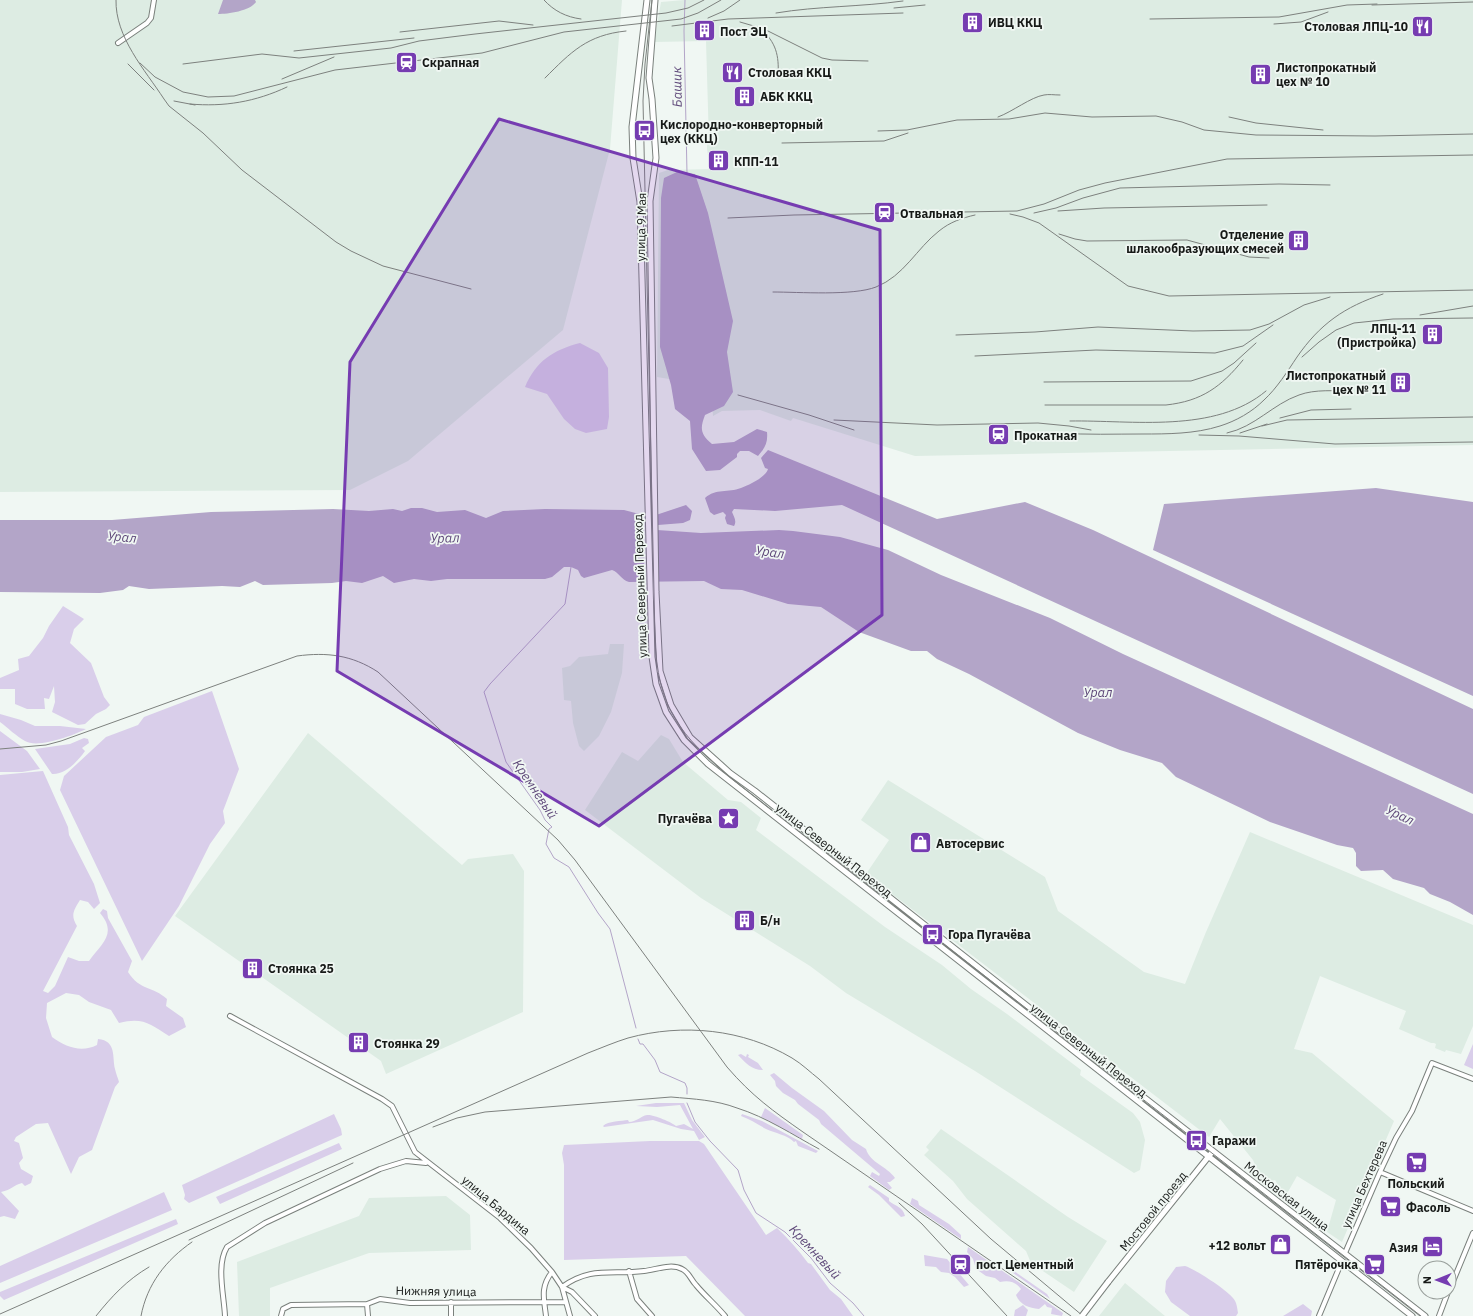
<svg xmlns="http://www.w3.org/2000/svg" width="1473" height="1316" font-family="'IBM Plex Sans',sans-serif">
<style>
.built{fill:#ddece3}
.green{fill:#d9ceea}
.water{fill:#b3a5c8}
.pier{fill:#f0f7f3}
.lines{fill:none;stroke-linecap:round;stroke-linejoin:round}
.stream{stroke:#b3a5c8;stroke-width:1}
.minor-casing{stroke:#7a807c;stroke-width:6}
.major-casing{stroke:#7a807c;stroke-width:7}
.minor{stroke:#fff;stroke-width:4}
.major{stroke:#fff;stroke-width:5}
.tram{stroke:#7d817e;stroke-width:1}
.rail{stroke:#7d817e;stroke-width:1}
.major-bridge-casing{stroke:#7a807c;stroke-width:7;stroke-linecap:butt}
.major-bridge{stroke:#fff;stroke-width:5}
.marked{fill:#763cb1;fill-opacity:0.2;stroke:#763cb1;stroke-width:3;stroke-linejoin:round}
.labels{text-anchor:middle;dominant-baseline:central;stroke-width:3.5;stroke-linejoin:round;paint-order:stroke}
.poi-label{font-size:12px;font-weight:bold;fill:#171a18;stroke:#f0f7f3;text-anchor:start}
.street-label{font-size:12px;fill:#171a18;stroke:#f0f7f3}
.water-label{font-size:13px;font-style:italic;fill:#5e4879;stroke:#f0f7f3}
</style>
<rect width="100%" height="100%" fill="#f0f7f3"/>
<path class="built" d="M0,0H622L610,149L563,330L408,461L350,490L0,492Z
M684,0H1473V445L915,456L793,418L791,421L760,410L722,411L713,416L710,376L675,380L657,377L659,173L668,170L715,169V155H708L707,149V143H709L706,41L654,42L661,2Z
M610,644H624L622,673L611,712L599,736L584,751L579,746L573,723L571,701L564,700L562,668L570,666L579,657L608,654Z
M308,733L462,865L468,859L513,854L524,871L523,1012L386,1074L381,1061L175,916Z
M661,735L669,739L683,762L728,800L741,802L761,818L756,830L885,927L942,965L971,989L1007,1014L1081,1070L1080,1075L1133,1113L1140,1122L1145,1140L1140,1170L1134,1173L975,1071L846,993L810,966L701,898L585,810L622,752L638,761Z
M888,780L1045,877L1058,911L1144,972L1185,984L1206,932L1250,832L1473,925V1026L1461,1054L1446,1050L1445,1052L1435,1048L1436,1044L1434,1043H1431L1399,1029L1406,1011L1320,976L1294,1049L1312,1053L1394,1121L1342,1242L1327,1232L1336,1200L1297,1176L1285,1197L1275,1180L1264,1184L1253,1160L1220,1119L1209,1137L866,874L889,840L861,820Z
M941,1129L1068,1217L1107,1241L1074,1292L1031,1263L1026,1251L967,1199L953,1181L924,1155L929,1150L926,1147Z
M446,1196L470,1215L471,1250L369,1253L270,1288V1316H239L237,1262L359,1216L369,1198Z
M1125,1283L1165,1316H1166H1099Z"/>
<path class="green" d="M580,343L599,353L608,368L609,417L607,429L586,433L575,429L564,419L547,394L525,387C536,361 553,350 580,343Z
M63,606L84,619L74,629L70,643L91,663L104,697L110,705L106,709L96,714L85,724L78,725L52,712L55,702L54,686L49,699L44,698L45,709H27L15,704V689H0V678L19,670L18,659L29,656L43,638L49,626Z
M212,691L239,769L223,811L225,823L210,844L179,906L142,961L60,790L64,776L106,737L138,725L144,717Z
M0,714L21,720L35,726H60L86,729C74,735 38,749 25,741C16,736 8,728 0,722Z
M0,731L27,751L40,769L22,772H0Z
M84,738L88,739L89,743L82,748L85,751C78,761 65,775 52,774L35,749L70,744Z
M43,771L68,827L69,835L94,884L100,903L94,909L88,902L80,900C74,910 70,915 77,926L43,991L48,993L55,986L68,957L79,961H89C101,944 118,934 100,913L103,909L107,911L108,918L132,961L128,972C140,991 153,986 167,999L166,1006L183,1018L186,1027L169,1036C150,1024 143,1017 119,1023L111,1010L89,1002L79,995L66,993L47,1003L46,1018L52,1037C66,1047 81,1053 97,1045L98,1039C117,1041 112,1057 115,1069C116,1074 118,1078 119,1082L115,1087L92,1150L79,1157L71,1174L48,1123L36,1124L16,1137L14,1141L19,1143L23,1158L19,1163L21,1169L33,1176L31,1183L25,1186L22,1183C13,1185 12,1190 1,1192L19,1211L15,1219L4,1216L0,1217V775Z
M1473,1044V1069L1464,1065Z
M741,1054L746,1057L747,1054L749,1055L748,1057L758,1063L763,1070C751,1070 746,1063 738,1055Z
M774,1073L792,1088L824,1111L852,1140L866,1149C870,1163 887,1166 895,1178L890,1182H887L892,1188L889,1190L870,1176L872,1172L879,1176L880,1174L821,1124L819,1120L798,1104L795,1100L783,1093L776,1086L775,1081L770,1075Z
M656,1103H684L692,1120L705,1137L699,1140L694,1131L681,1129L653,1120L604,1127L603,1126C608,1121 622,1121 628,1120L629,1122C636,1122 641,1116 647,1115C652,1114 672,1122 676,1126L684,1124L693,1129L680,1105L657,1107L636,1106Z
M765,1108L803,1135L802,1139L761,1117Z
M334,1114L341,1129L342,1135L189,1203L184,1199L185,1195L182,1185Z
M742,1114L762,1121L818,1151L816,1153L798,1146L796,1141L794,1142C787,1135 775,1133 766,1129C757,1124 750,1119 741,1116Z
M650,1141H699L704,1144L766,1235L777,1228C789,1239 799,1251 808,1263L811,1264L830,1290L841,1299L853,1316H745L686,1256L564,1260V1165L562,1153L564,1145Z
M339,1143L342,1149L220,1204L216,1197Z
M870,1185L889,1198V1201C895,1206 903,1207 905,1216L901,1217L879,1195L868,1187Z
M164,1192L172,1210L0,1283V1266Z
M912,1198L918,1201L919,1205L949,1224L961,1235V1239L910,1204Z
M176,1219L178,1224L4,1300L0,1296V1292Z
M968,1247L1063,1313L1062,1316L1051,1314L1052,1308L1047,1307L1045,1304L1039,1309C1029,1308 1020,1305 1016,1295L1021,1289C1016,1282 1009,1280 1000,1282L995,1278L986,1276L976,1269L973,1259L967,1252Z
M924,1255L947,1259L969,1285L964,1287L955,1277L949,1273L941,1272L936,1267L925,1266Z
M1010,1265L1014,1271L1047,1294L1050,1299L1006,1268Z
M1185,1266C1195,1269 1227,1290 1233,1298C1237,1303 1237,1307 1238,1313L1236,1316H1190L1171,1302L1165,1292L1166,1281L1176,1267Z
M1303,1304L1312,1311L1311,1316H1283Z
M1023,1305L1028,1310L1026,1316H1014L1015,1310Z"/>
<path class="water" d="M223,0H255L256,2C250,11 228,14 218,14Z
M677,172L695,174L708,213L733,321L727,352L733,392L724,406L705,415C700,428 700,434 712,444L734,442L757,429L767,432C768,443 765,448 758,456L749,451H740L737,454V457L720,470L706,471L692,449L690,421L675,409L671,385L660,347L661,198L664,178Z
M768,450L937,519L1025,502L1093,530L1473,709V794L842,505L775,511L734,509L732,512C734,517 737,521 734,526L727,524L725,518L726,515L723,512L714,515L710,512L705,498C716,488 728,493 741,488C749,485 766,477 768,469L765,468L761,458Z
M1376,488L1473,502V696L1153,550L1164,504Z
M686,505L692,511L690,520L683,523L658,525L657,530L701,533L779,530L793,531L840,537L888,550L941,575L1050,618L1123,654L1473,814V915L1450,902L1430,894L1424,888L1393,879L1383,870L1361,871L1356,866V853L1353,848L1337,845L1270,822L1176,777L1162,763L1120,750L1078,733L969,674L937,659L927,651H911L859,632L821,607L788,604L742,590L721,589L704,581L629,582C621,580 619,572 612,570L584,578L581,576L578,570L571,567H564L552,577L545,579H447L431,581L414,579L394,583L383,576L362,583L346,581L332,583L263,585L255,581L240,587L222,586L149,589L129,586L123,590L100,593L0,592V520H112L211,512L333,509L369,511L393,509L402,511L411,508H422L437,512L465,510L486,518L503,511L545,509L624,510L643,515H656Z"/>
<path class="pier" d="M644,513H657V584H644Z"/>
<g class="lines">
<path class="stream" d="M685,0L684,31L687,173
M571,567L565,604L490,684L484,692L485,695L506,762L540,810L545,820L552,827L549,829L546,844L554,858L569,867L598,913L610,929L636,1028
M638,1039L640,1044H643L655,1060L660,1072L685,1083L687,1088V1094
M687,1103L695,1122L710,1141L738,1170L744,1190L756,1213L785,1232L811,1258L830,1283L853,1303L864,1316"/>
<defs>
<path id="minor" d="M118,43L147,23L151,18L154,0
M230,1016L382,1099L392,1106L415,1152L500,1218L531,1248L552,1272L562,1287L570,1316
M1380,1172L1473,1211
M1345,1253L1380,1172L1396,1138L1412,1111L1432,1063L1473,1079
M629,1271L637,1299L652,1316
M562,1287C591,1266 611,1275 644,1271C655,1270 671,1263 682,1269C689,1272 691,1280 696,1285C705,1296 716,1305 725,1316
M562,1287L572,1292L595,1316
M1449,1291L1473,1233
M451,1302V1316
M367,1304L368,1316
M225,1316C224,1295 216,1265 227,1247L265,1223L380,1169L406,1161L426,1163
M281,1316L283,1309L291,1305L367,1304L380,1299L410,1303L566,1302
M546,1316C544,1299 540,1287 552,1272
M1319,1316L1342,1261
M1439,1316L1448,1292"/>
<path id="major" d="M647,0L632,127L633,158L640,202L652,657L656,684L666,712L684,740L708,764L1412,1316
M655,0L649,78L652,99L656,158L650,201L656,592L660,671L671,705L690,737L730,773L755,791L1083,1050L1425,1316
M1108,1282L1213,1151"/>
</defs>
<use href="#minor" class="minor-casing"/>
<use href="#major" class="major-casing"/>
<use href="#minor" class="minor"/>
<use href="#major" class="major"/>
<path class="tram" d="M652,0L645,64L643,101L655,637C657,708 680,735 732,779L1421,1316"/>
<path class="rail" d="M116,0C115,37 145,70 164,99L169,106L203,133L242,170L336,242L351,251L383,266L471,289
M544,0C554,11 566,17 581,19
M1372,5L1473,2
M894,8L925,5
M776,13C818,6 860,7 903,1
M708,18L724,11L740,0
M1150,19L1279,17L1347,5L1377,4
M740,22L764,29L822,58L832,60L868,61
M1274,24L1301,22L1328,12
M672,26L728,19L903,13
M763,31C778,45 779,59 778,78
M400,32L499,21L533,25
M294,51L414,38
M140,63L155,77L183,92L208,97L234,96L335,70L482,53L564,32L681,19L698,13L721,0
M128,64L154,90
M183,64L262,54L299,58L391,48L419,41L475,34L666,13L688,8L704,0
M545,78C571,52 587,35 626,31
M282,79L334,57
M174,101L195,105
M190,104C224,107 255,102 287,87
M998,117C1012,112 1031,97 1044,95C1049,94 1054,95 1060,95
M1229,117L1256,123L1323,130
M878,131L907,130L957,120L1009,119L1045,113L1092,117L1156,116L1182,122L1204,130L1256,135L1375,136L1473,134
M782,143L884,141L908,133
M1058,211L1104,208L1267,205
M1034,213L1056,208L1083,198L1120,188L1279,184L1330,185
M1010,214L1023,217L1039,223L1128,286L1169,296L1473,290
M728,218L794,215L1017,211L1044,204L1079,190L1105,183L1227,159L1473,155
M1059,234L1075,239L1087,241L1187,240L1249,257L1269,258
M773,292C799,292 853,296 876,287C904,276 917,248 939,231C950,222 962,218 975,215
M1420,315L1473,306
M956,335L1035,332L1098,327L1193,331L1250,330L1269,324L1304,305L1330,297
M975,356L1096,350L1215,353L1243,346L1273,325
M1302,357L1319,342L1336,330L1354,323L1393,319L1473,318
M1044,382L1191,381L1222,371L1234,363L1256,343
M738,395L809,415L854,430
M1045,405H1166C1202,401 1221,387 1243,360
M1280,418L1311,410L1351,409
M834,420L937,425L1038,423L1069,426L1091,430
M1070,421C1132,420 1215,434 1266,391
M1262,426L1287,420L1473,417
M1060,433C1087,435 1114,434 1142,434C1167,434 1195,434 1220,426C1236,421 1252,412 1264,400C1277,388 1287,372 1297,357C1320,324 1344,307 1383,294
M1227,433C1255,427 1273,404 1299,395C1315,389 1335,391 1352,391
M1240,433L1267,424
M1199,435L1239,436L1335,444L1473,442
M0,749L46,745L61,741L297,656C327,652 352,655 378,672L558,840L575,860L727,1067C752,1096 773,1111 803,1132L1071,1316
M433,1127L457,1118L485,1112L671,1097C694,1099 716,1100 737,1108C766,1117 793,1135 819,1149
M899,1203L922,1224L1007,1316
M189,1240L353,1163
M0,1314L588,1053C601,1048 615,1042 628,1038C683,1023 743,1029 792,1058C802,1064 810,1072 819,1079L991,1239L1083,1316
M96,1316C112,1296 127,1280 149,1267
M141,1316C147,1284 166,1260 192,1242"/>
<defs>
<path id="major-bridge" d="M1082,1316L1108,1282"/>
</defs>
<use href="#major-bridge" class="major-bridge-casing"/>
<use href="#major-bridge" class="major-bridge"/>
</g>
<path class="marked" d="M499,119L880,230L882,615L599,826L337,671L350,362Z"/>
<defs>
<symbol id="building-square" viewBox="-11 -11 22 22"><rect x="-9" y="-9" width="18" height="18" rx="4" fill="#763cb1" stroke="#f0f7f3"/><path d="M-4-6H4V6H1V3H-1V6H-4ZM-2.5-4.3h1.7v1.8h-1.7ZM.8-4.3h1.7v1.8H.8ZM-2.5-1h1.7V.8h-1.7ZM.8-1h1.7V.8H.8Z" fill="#fff"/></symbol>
<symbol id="restaurant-square" viewBox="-11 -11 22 22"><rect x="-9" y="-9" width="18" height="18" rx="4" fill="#763cb1" stroke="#f0f7f3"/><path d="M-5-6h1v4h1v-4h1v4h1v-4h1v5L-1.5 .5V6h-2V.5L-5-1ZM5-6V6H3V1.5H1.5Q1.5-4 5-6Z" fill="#fff"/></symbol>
<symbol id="station-square" viewBox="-11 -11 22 22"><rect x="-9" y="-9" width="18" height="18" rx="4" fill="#763cb1" stroke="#f0f7f3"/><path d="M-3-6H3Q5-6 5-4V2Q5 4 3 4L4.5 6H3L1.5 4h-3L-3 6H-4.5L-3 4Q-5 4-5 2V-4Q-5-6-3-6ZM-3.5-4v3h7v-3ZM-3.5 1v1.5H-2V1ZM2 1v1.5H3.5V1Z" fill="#fff"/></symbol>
<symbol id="bus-square" viewBox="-11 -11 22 22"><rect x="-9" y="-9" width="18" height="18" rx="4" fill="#763cb1" stroke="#f0f7f3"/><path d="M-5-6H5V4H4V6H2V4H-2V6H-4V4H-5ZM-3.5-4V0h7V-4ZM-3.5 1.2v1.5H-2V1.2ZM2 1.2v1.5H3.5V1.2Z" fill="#fff"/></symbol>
<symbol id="sight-square" viewBox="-11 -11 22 22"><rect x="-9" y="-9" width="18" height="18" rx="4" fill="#763cb1" stroke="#f0f7f3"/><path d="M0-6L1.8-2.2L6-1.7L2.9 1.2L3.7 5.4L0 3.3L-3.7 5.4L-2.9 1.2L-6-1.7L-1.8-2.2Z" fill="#fff"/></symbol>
<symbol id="shop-square" viewBox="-11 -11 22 22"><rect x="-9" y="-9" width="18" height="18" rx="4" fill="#763cb1" stroke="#f0f7f3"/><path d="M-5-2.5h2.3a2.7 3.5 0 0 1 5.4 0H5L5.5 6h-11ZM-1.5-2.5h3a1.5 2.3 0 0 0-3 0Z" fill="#fff"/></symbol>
<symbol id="supermarket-square" viewBox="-11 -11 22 22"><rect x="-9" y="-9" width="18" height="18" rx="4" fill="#763cb1" stroke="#f0f7f3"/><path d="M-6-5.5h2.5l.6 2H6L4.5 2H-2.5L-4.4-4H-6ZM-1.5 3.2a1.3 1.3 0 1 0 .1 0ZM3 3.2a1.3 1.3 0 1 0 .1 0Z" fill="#fff"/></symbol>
<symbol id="hotel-square" viewBox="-11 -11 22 22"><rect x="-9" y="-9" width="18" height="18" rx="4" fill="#763cb1" stroke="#f0f7f3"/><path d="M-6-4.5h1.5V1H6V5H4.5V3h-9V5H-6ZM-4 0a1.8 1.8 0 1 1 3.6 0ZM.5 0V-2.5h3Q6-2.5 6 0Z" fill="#fff"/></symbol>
</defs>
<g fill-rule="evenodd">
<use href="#building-square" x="960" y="10" width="25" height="25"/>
<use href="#restaurant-square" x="1410" y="14" width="25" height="25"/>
<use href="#building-square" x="692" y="18" width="25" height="25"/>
<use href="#station-square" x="394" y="50" width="25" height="25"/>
<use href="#restaurant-square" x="720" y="60" width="25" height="25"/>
<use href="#building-square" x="1248" y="62" width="25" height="25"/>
<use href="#building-square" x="732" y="84" width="25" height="25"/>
<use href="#bus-square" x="632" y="118" width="25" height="25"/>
<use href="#building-square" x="706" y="148" width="25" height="25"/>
<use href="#station-square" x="872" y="200" width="25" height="25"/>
<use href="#building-square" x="1286" y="228" width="25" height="25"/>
<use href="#building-square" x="1420" y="322" width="25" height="25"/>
<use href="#building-square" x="1388" y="370" width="25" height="25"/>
<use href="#station-square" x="986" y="422" width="25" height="25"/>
<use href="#sight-square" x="716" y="806" width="25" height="25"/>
<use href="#shop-square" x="908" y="830" width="25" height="25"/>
<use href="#building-square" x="732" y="908" width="25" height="25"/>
<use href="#bus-square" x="920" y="922" width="25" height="25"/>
<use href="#building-square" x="240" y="956" width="25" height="25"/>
<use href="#building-square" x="346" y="1030" width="25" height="25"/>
<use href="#bus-square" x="1184" y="1128" width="25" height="25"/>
<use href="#supermarket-square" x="1404" y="1150" width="25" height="25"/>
<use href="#supermarket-square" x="1378" y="1194" width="25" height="25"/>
<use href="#shop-square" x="1268" y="1232" width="25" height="25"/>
<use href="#hotel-square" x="1420" y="1234" width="25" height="25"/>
<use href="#station-square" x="948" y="1252" width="25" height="25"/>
<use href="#supermarket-square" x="1362" y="1252" width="25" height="25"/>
</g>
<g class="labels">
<g class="poi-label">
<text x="988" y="22">ИВЦ ККЦ</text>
<text x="1408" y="26" text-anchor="end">Столовая ЛПЦ-10</text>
<text x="720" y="31">Пост ЭЦ</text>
<text x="422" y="62">Скрапная</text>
<text x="1276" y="67">Листопрокатный<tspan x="1276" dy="14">цех № 10</tspan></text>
<text x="748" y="72">Столовая ККЦ</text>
<text x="760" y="96">АБК ККЦ</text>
<text x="660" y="124">Кислородно-конверторный<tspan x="660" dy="14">цех (ККЦ)</tspan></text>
<text x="734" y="161">КПП-11</text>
<text x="900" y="213">Отвальная</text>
<text x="1284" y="234" text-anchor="end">Отделение<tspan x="1284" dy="14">шлакообразующих смесей</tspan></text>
<text x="1416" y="328" text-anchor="end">ЛПЦ-11<tspan x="1416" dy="14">(Пристройка)</tspan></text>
<text x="1386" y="375" text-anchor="end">Листопрокатный<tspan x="1386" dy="14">цех № 11</tspan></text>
<text x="1014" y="435">Прокатная</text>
<text x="712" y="818" text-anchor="end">Пугачёва</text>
<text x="936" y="843">Автосервис</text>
<text x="760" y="920">Б/н</text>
<text x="948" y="934">Гора Пугачёва</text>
<text x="268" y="968">Стоянка 25</text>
<text x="374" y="1043">Стоянка 29</text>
<text x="1212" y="1140">Гаражи</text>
<text x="1416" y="1183" text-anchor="middle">Польский</text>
<text x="1406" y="1207">Фасоль</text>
<text x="1266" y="1245" text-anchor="end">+12 вольт</text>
<text x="1418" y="1247" text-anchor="end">Азия</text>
<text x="976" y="1264">пост Цементный</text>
<text x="1358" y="1264" text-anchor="end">Пятёрочка</text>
</g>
<g class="street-label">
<text transform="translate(641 227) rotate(-89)">улица 9 Мая</text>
<text transform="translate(640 586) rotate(-92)">улица Северный Переход</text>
<text transform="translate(834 850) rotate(38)">улица Северный Переход</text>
<text transform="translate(1089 1050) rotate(38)">улица Северный Переход</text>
<text transform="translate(1364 1184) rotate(-66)">улица Бехтерева</text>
<text transform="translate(1287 1196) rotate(38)">Московская улица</text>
<text transform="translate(496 1205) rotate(40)">улица Бардина</text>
<text transform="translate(1153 1211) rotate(-51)">Мостовой проезд</text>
<text transform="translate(436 1291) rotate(1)">Нижняя улица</text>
</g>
<g class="water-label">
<text transform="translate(677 87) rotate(-91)">Башик</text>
<text transform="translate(122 537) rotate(5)">Урал</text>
<text transform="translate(445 538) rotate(-1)">Урал</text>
<text transform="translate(770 552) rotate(8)">Урал</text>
<text x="1098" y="692">Урал</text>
<text transform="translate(535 789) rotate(56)">Кремневый</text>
<text transform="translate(1400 815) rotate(25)">Урал</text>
<text transform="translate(815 1252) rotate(47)">Кремневый</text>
</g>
</g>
<g transform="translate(1437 1280) rotate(269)"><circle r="19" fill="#f0f7f3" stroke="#999f9b"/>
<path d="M0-3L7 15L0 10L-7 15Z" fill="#763cb1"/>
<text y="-6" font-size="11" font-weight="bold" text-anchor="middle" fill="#171a18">N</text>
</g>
</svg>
